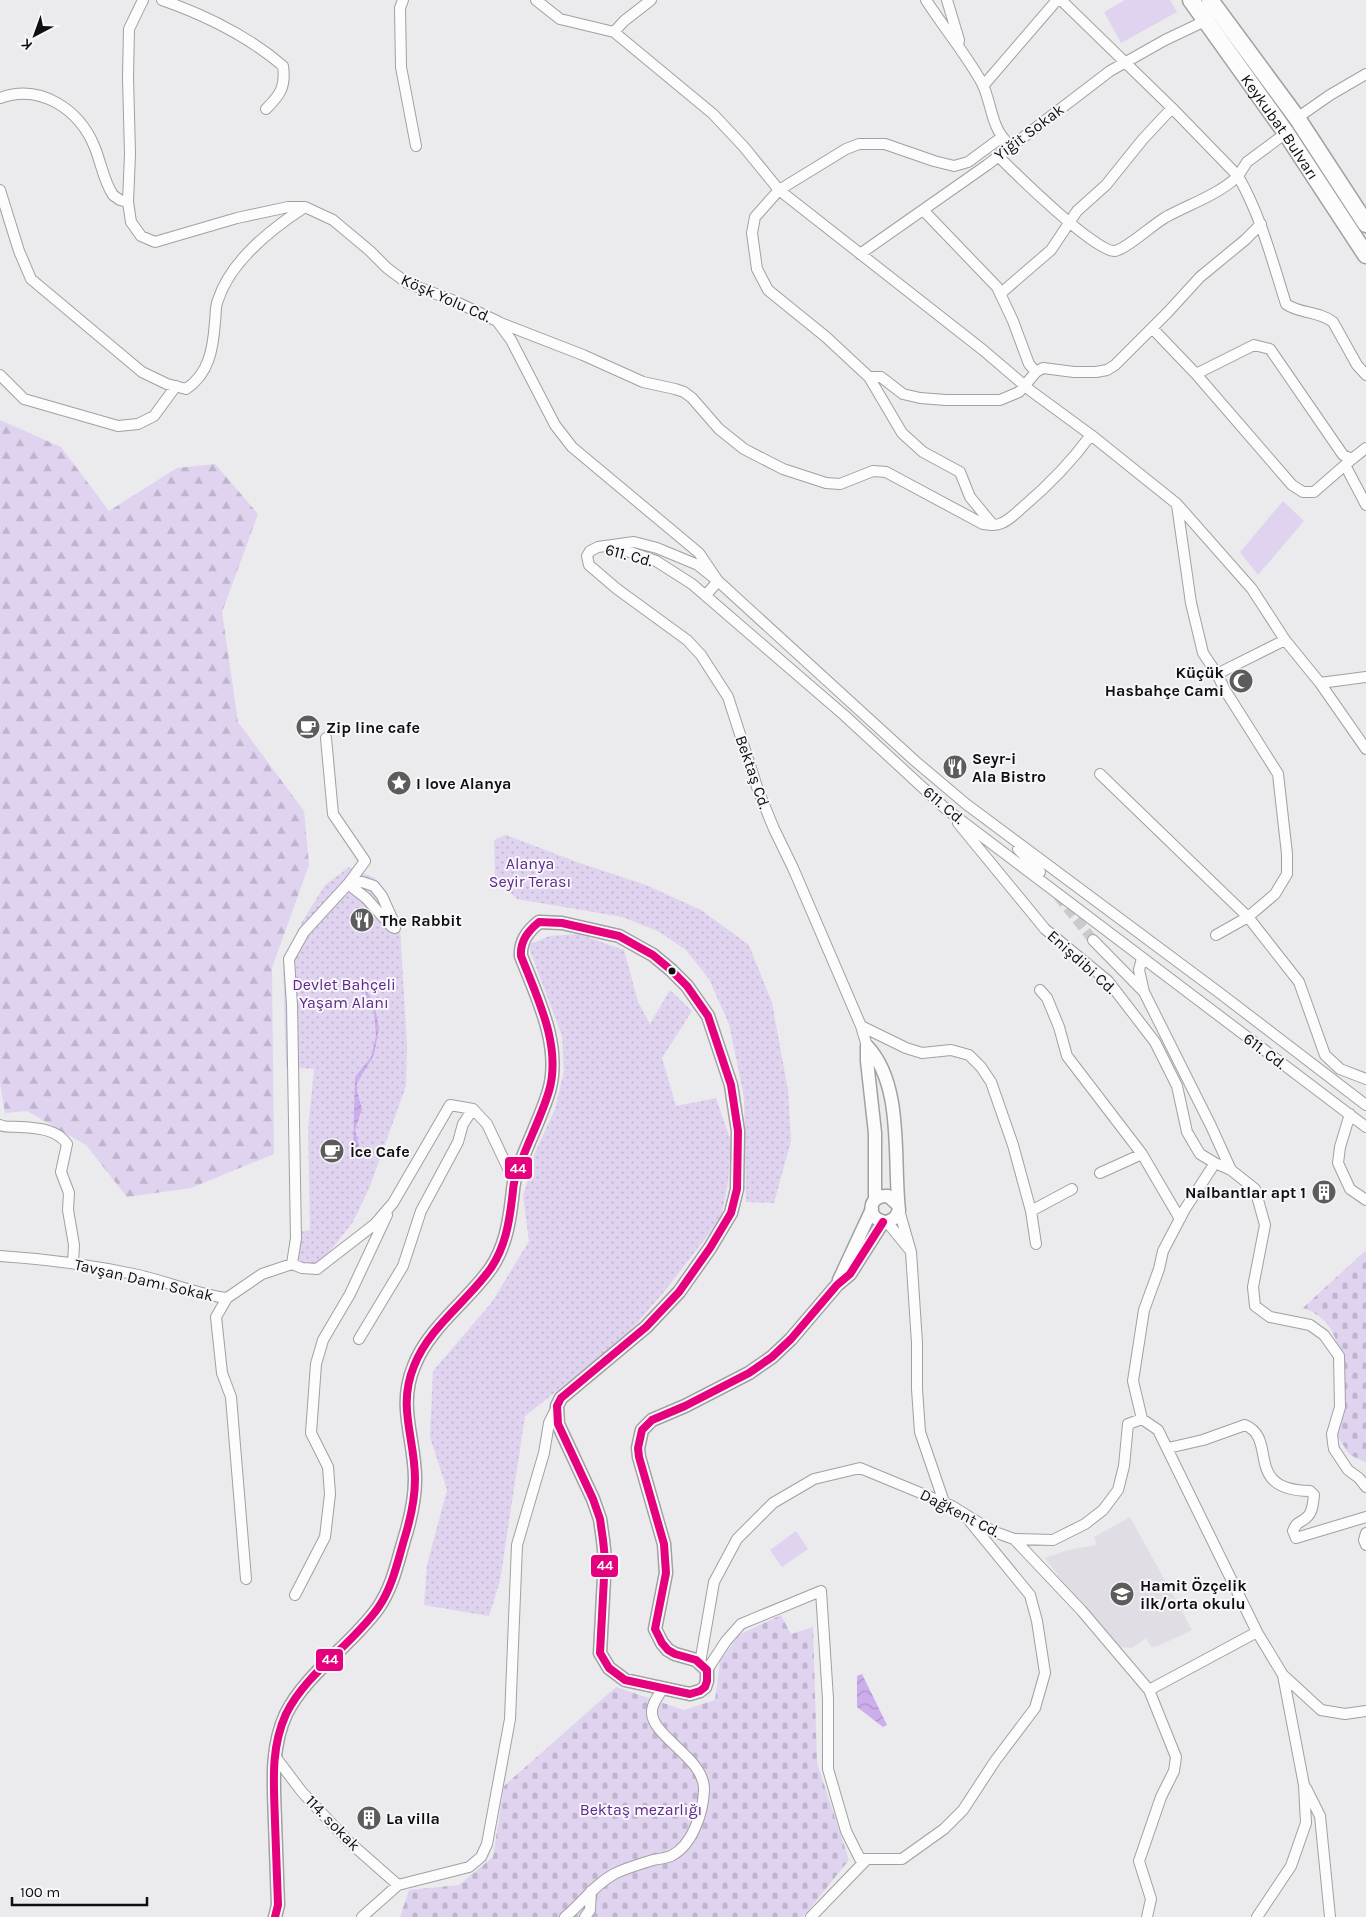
<svg xmlns="http://www.w3.org/2000/svg" width="1366" height="1917" font-family="Karla,sans-serif">
<style>
.built{fill:#e0dde4}
.green{fill:url(#green-dots)}
.forest{fill:url(#forest-firs)}
.cemetery{fill:url(#cemetery-stones)}
.pitch{fill:#e0d3f0}
.water{fill:url(#water-waves)}
.lines{fill:none;stroke-linecap:round;stroke-linejoin:round}
.minor-tunnel{stroke:#cac9cb;stroke-width:10;stroke-dasharray:10 5;stroke-linecap:butt}
.minor-casing{stroke:#a1a0a2;stroke-width:12}
.tertiary-casing{stroke:#a1a0a2;stroke-width:15}
.trunk-casing{stroke:#a1a0a2;stroke-width:19}
.minor{stroke:#fcfcfc;stroke-width:10}
.tertiary{stroke:#fcfcfc;stroke-width:12}
.trunk{stroke:#fcfcfc;stroke-width:16}
.bus-1-casing{stroke:#f8f6fa;stroke-width:11}
.bus-1{stroke:#e5007d;stroke-width:8}
.bus-dot{fill:#0f0f10;stroke:#f8f6fa;stroke-width:2}
.labels{text-anchor:middle;dominant-baseline:central;stroke-width:4;stroke-linejoin:round;paint-order:stroke}
.street-label{font-size:16px;fill:#0f0f10;stroke:#f8f6fa}
.poi-label{font-size:16px;font-weight:bold;fill:#0f0f10;stroke:#f8f6fa;text-anchor:start}
.park-label{font-size:16px;fill:#5e298c;stroke:#f8f6fa}
.line-badge{stroke:#f8f6fa;stroke-width:2}
.badge-label{font-size:14px;text-anchor:middle;font-weight:bold;fill:#fff}
</style>
<defs>
<pattern id="green-dots" width="8" height="8" patternUnits="userSpaceOnUse" patternTransform="scale(1.25)"><rect width="8" height="8" fill="#e0d3f0"/><path d="M2 2h.1M6 6h.1" fill="none" stroke="#bfb4cd" stroke-width="1.8" stroke-linecap="round"/></pattern>
<pattern id="forest-firs" width="22" height="20" patternUnits="userSpaceOnUse" patternTransform="scale(1.25)"><rect width="22" height="20" fill="#e0d3f0"/><path d="M5 1l3.5 6h-7zM16 11l3.5 6h-7z" fill="#bfb4cd"/></pattern>
<pattern id="cemetery-stones" width="16" height="16" patternUnits="userSpaceOnUse" patternTransform="scale(1.25)"><rect width="16" height="16" fill="#e0d3f0"/><path d="M2 7V4a2 2 0 0 1 4 0v3zM10 15v-3a2 2 0 0 1 4 0v3z" fill="#bfb4cd"/></pattern>
<pattern id="water-waves" width="16" height="10" patternUnits="userSpaceOnUse" patternTransform="scale(1.25)"><rect width="16" height="10" fill="#cbaeeb"/><path d="M0 5q4-4 8 0t8 0" fill="none" stroke="#ad94c8"/></pattern>
</defs>
<rect width="100%" height="100%" fill="#ebeaec"/>
<path class="built" d="M1130,1517L1192,1630L1158,1646L1151,1647L1146,1638L1132,1648L1118,1647L1104,1637L1045,1558L1072,1549L1097,1545L1094,1537Z"/>
<path class="green" d="M506,835L574,861L646,885L701,910L749,945L772,1003L788,1090L791,1141L774,1203L746,1202L744,1097L729,1024L709,979L686,950L658,931L622,917L517,899L495,878L494,840Z
M349,867L375,878L400,927L407,1047L406,1086L370,1186L353,1222L323,1260L313,1264L288,1262L296,1232L310,1230L308,1130L314,1069L286,1067L283,961L302,922L325,885Z
M579,934L624,950L638,1002L650,1024L670,990L692,1011L662,1058L676,1106L716,1098L731,1142L728,1182L721,1218L664,1292L625,1337L525,1416L500,1581L489,1616L424,1605L427,1565L447,1490L430,1437L433,1371L492,1302L529,1241L523,1196L535,1153L555,1109L564,1071L562,1036L528,945L549,936Z"/>
<path class="forest" d="M0,420L61,447L109,511L177,468L215,464L258,514L222,612L238,722L304,811L309,865L272,968L274,1154L191,1188L127,1197L86,1145L27,1111L5,1113L0,1083Z"/>
<path class="cemetery" d="M1365,1251L1366,1252V1462H1365L1350,1455L1335,1433C1340,1392 1355,1325 1303,1308Z
M781,1615L791,1634L813,1627L817,1763L849,1860L803,1917H400L409,1890L459,1885L493,1857L504,1786L616,1687L684,1710L715,1700L720,1661L739,1635Z"/>
<path class="pitch" d="M1125,0H1170L1177,12L1121,43L1104,12Z
M1283,501L1304,521L1258,575L1240,552Z
M796,1531L808,1549L782,1567L770,1550Z"/>
<path class="water" d="M366,990L374,1003L379,1028L374,1055L357,1083V1091L362,1109L355,1130L359,1146L357,1151L353,1153L355,1077L371,1057L376,1036L374,1011L365,993Z
M862,1674L887,1725L883,1727L857,1707V1676Z"/>
<g class="lines">
<path class="minor-tunnel" d="M1058,896L1093,940"/>
<defs>
<path id="minor" d="M143,0L129,29L128,77L130,154L128,202L131,222L141,236L155,242L237,218L288,207H305L333,220L370,251L387,268L407,283L452,300L497,321L511,340L555,425L572,447L699,553L718,581L706,595
M162,0C205,15 249,37 283,66C286,87 280,95 266,109
M403,0L400,8L401,67L416,146
M536,0L560,19L614,32L713,114L744,147L779,190L983,350L1031,391L1091,435L1177,504L1252,589L1285,640L1320,683L1366,749
M926,0C944,28 966,54 982,83C991,101 991,125 1005,140
M947,0L959,40L958,45
M614,32L624,21L651,0
M983,86L1057,0
M0,98C41,83 80,110 95,148C101,163 104,182 113,195L120,200L128,202
M1297,118L1330,95L1366,74
M1286,133L1247,162L1238,176C1261,216 1272,260 1286,304C1300,314 1319,311 1333,322L1357,365L1366,375
M998,156C1014,172 1097,254 1115,251C1128,248 1152,225 1166,217C1190,204 1218,195 1238,176L1172,108L1061,0
M0,190L19,251L31,279L142,372L167,384L186,389C209,374 213,349 215,322C216,315 215,306 218,300C231,260 271,229 305,207
M923,210L997,287L1013,321L1029,364L1036,372
M860,254L987,165L1110,71L1165,40L1205,21
M1000,294L1051,250L1077,211L1106,185L1143,139L1172,108
M498,322L583,355L643,382L675,389L684,392L692,398L719,429L744,449L783,469L826,483L840,484L873,471L886,472L983,524C990,525 996,526 1002,523C1011,519 1017,512 1024,506C1050,484 1071,462 1091,435
M1152,328L1196,374L1292,485L1303,492H1314L1352,459
M1196,374L1254,345L1270,349L1343,455L1352,459L1366,448
M0,375L24,399L118,426L138,424L154,416L176,386
M869,377H881L903,394L920,398L946,400H1000L1019,392L1036,372L1043,368L1074,372H1096L1107,370L1115,365L1168,312L1200,277L1245,240L1261,224
M1345,465L1366,505
M1177,505L1191,603L1203,653L1217,674
M993,525L970,497L960,472L923,452L902,433L869,377L826,337L768,290L757,269L752,233L755,217L779,190L846,149L859,144H885L934,161L954,166L968,162L1002,137
M609,548L627,551L656,561L692,584L844,715L946,809L1366,1127
M1320,683L1366,677
M1100,774L1248,917L1299,982L1325,1055L1340,1069L1366,1079
M958,823L1045,929L1108,981L1155,1042L1177,1086L1187,1132L1200,1154L1215,1163L1231,1170
M1018,849L1040,872
M1216,935L1248,917L1275,894L1287,874V854L1278,774L1225,690L1217,674L1285,640
M1093,940L1144,992
M1142,958L1139,970L1144,992L1211,1126L1231,1170L1255,1189L1265,1225L1253,1287L1255,1306L1270,1317L1310,1325L1324,1335L1339,1356L1340,1407L1332,1434L1333,1443L1334,1449L1348,1470L1359,1478L1366,1487
M1040,990L1047,998L1059,1027L1067,1056L1142,1154L1180,1219
M861,1026L906,1048L922,1053L951,1050L969,1055L981,1067L991,1082L1013,1145L1031,1211L1036,1244
M867,1046L861,1026L793,868L774,829L758,790L728,697L701,655L687,640L617,589L589,565L587,556L590,551L598,547L634,542L657,548L698,565L718,581L915,761L966,804L1221,994L1366,1105
M1350,1114L1340,1147L1338,1163L1350,1189L1366,1200
M0,1125C6,1128 13,1126 20,1127C37,1128 57,1129 67,1144L61,1172L69,1193L68,1210L74,1245L73,1263
M1100,1173L1142,1154
M899,1210L911,1252L917,1343V1389L920,1432L944,1502
M1031,1211L1072,1189
M887,1222L909,1249
M0,1256C46,1259 92,1265 138,1275C168,1282 197,1294 227,1298
M292,1264L296,1238L292,1005L289,959L304,932L348,884L362,882L374,886L382,896L395,925V928L392,927L366,898L348,884L365,861L333,814L326,738
M359,1339L403,1266L421,1211L458,1142L463,1124L473,1109
M1142,1419L1133,1381L1144,1310L1159,1269L1163,1251L1185,1209L1215,1163
M1168,1448L1203,1440L1245,1425C1279,1439 1242,1490 1310,1491L1314,1495C1313,1502 1313,1511 1308,1516C1301,1524 1297,1520 1293,1531L1296,1538L1366,1517
M1366,1533L1364,1540L1366,1545
M1014,1539L1082,1611L1149,1690
M246,1579L231,1397L222,1373L216,1317L227,1298L262,1274L292,1264L302,1268L317,1269L375,1224L393,1203L450,1105L473,1109L487,1124L514,1181
M295,1595L325,1537L330,1494L328,1467L311,1433L316,1364L323,1340L350,1294L387,1215
M700,1663L714,1582L737,1539L773,1503L814,1479L860,1468L952,1506L992,1531L1014,1539L1053,1540L1085,1524L1103,1510L1118,1490L1124,1466L1128,1424L1142,1419L1158,1430L1257,1632L1283,1675L1321,1710L1345,1714L1366,1711
M707,1670L726,1641L741,1624L821,1591L828,1699V1769L846,1831L860,1859H902L944,1829L963,1810L995,1761L1035,1708L1045,1673L1037,1621L1030,1595L967,1518
M274,1755L302,1792L348,1841L398,1885
M1306,1788L1320,1816L1330,1917
M362,1917L398,1885L469,1867L481,1857L487,1844L510,1719L517,1545L544,1453L549,1423L557,1407
M565,1917C582,1903 594,1885 614,1874C626,1868 640,1864 653,1860C659,1859 666,1858 671,1856C693,1845 703,1812 704,1790C705,1757 649,1736 652,1710C653,1702 658,1696 662,1690
M585,1917L590,1910L591,1891
M811,1917L867,1859
M1147,1917L1151,1899L1139,1861L1161,1797L1174,1771L1176,1757L1149,1690L1257,1632
M1257,1917L1291,1866L1306,1823L1304,1785L1283,1675"/>
<path id="tertiary" d="M867,1046C904,1085 893,1160 899,1210L895,1218L887,1222C865,1221 867,1194 888,1196L898,1205
M867,1046V1061L875,1133V1199
M839,1280L872,1209
M275,1917L278,1905C277,1878 276,1850 275,1822C274,1785 270,1749 286,1714C307,1672 351,1646 378,1608C392,1588 397,1564 404,1540C410,1521 415,1499 415,1479C415,1438 397,1407 414,1366C429,1327 467,1302 491,1268C505,1247 509,1224 512,1199C513,1192 513,1185 515,1179C524,1149 540,1121 549,1091C562,1046 537,997 521,956C520,941 528,931 539,922L562,923L619,936L653,955L671,970L687,986L708,1016L731,1085L738,1131L737,1189L731,1213L710,1248L679,1292L646,1327L561,1398L557,1406L558,1424L593,1499L600,1519L603,1540L605,1559L600,1653L609,1668L625,1680L690,1694L700,1691L705,1687L707,1681V1670L696,1660L675,1654L668,1650L662,1643L655,1629L666,1573L664,1544L639,1457L638,1448L642,1430L652,1420L685,1406L749,1373L772,1357L791,1339L837,1285L850,1274L883,1222"/>
<g id="trunk">
<path id="s1" d="M1191,0L1286,133L1366,255"/>
<path d="M1210,0L1297,118L1366,224"/>
</g>
</defs>
<use href="#minor" class="minor-casing"/>
<use href="#tertiary" class="tertiary-casing"/>
<use href="#trunk" class="trunk-casing"/>
<use href="#minor" class="minor"/>
<use href="#tertiary" class="tertiary"/>
<use href="#trunk" class="trunk"/>
<defs>
<path id="bus-1" d="M275,1917L278,1905C277,1878 276,1850 275,1822C274,1785 270,1749 286,1714C307,1672 351,1646 378,1608C392,1588 397,1564 404,1540C410,1521 415,1499 415,1479C415,1438 397,1407 414,1366C429,1327 467,1302 491,1268C505,1247 509,1224 512,1199C513,1192 513,1185 515,1179C524,1149 540,1121 549,1091C562,1046 537,997 521,956C520,941 528,931 539,922L562,923L619,936L653,955L671,970L687,986L708,1016L731,1085L738,1131L737,1189L731,1213L710,1248L679,1292L646,1327L561,1398L557,1406L558,1424L593,1499L600,1519L603,1540L605,1559L600,1653L609,1668L625,1680L690,1694L700,1691L705,1687L707,1681V1670L696,1660L675,1654L668,1650L662,1643L655,1629L666,1573L664,1544L639,1457L638,1448L642,1430L652,1420L685,1406L749,1373L772,1357L791,1339L837,1285L850,1274L883,1222"/>
</defs>
<use href="#bus-1" class="bus-1-casing"/>
<use href="#bus-1" class="bus-1"/>
</g>
<defs>
<symbol id="mosque-disc" viewBox="-11 -11 22 22"><circle r="9.5" fill="#5c5c5d" stroke="#f8f6fa"/><path d="M3.5-4.9A6 6 0 1 0 3.5 4.9A5 5 0 1 1 3.5-4.9Z" fill="#fff"/></symbol>
<symbol id="cafe-disc" viewBox="-11 -11 22 22"><circle r="9.5" fill="#5c5c5d" stroke="#f8f6fa"/><path d="M-5.5-4.5H6V0H3Q3 3.5 0 3.5H-2.5Q-5.5 3.5-5.5 0ZM3-3.2v2h1.7v-2ZM-6 4.5H4V6H-6Z" fill="#fff"/></symbol>
<symbol id="restaurant-disc" viewBox="-11 -11 22 22"><circle r="9.5" fill="#5c5c5d" stroke="#f8f6fa"/><path d="M-5-6h1v4h1v-4h1v4h1v-4h1v5L-1.5 .5V6h-2V.5L-5-1ZM5-6V6H3V1.5H1.5Q1.5-4 5-6Z" fill="#fff"/></symbol>
<symbol id="sight-disc" viewBox="-11 -11 22 22"><circle r="9.5" fill="#5c5c5d" stroke="#f8f6fa"/><path d="M0-6L1.8-2.2L6-1.7L2.9 1.2L3.7 5.4L0 3.3L-3.7 5.4L-2.9 1.2L-6-1.7L-1.8-2.2Z" fill="#fff"/></symbol>
<symbol id="building-disc" viewBox="-11 -11 22 22"><circle r="9.5" fill="#5c5c5d" stroke="#f8f6fa"/><path d="M-4-6H4V6H1V3H-1V6H-4ZM-2.5-4.3h1.7v1.8h-1.7ZM.8-4.3h1.7v1.8H.8ZM-2.5-1h1.7V.8h-1.7ZM.8-1h1.7V.8H.8Z" fill="#fff"/></symbol>
<symbol id="school-disc" viewBox="-11 -11 22 22"><circle r="9.5" fill="#5c5c5d" stroke="#f8f6fa"/><path d="M0-5L7-2L0 1L-7-2ZM-4 1L0 2.5L4 1V4Q0 6-4 4Z" fill="#fff"/></symbol>
</defs>
<g fill-rule="evenodd">
<use href="#mosque-disc" x="1227" y="667" width="28" height="28"/>
<use href="#cafe-disc" x="294" y="713" width="28" height="28"/>
<use href="#restaurant-disc" x="941" y="753" width="28" height="28"/>
<use href="#sight-disc" x="385" y="769" width="28" height="28"/>
<use href="#restaurant-disc" x="348" y="906" width="28" height="28"/>
<use href="#cafe-disc" x="318" y="1137" width="28" height="28"/>
<use href="#building-disc" x="1310" y="1178" width="28" height="28"/>
<use href="#school-disc" x="1108" y="1580" width="28" height="28"/>
<use href="#building-disc" x="355" y="1804" width="28" height="28"/>
</g>
<circle class="bus-dot" cx="672" cy="971" r="4.5"/>
<g class="labels">
<g class="street-label">
<text stroke="none"><textPath href="#s1" startOffset="155">Keykubat Bulvarı</textPath></text>
<text transform="translate(1029 132) rotate(-37)">Yiğit Sokak</text>
<text transform="translate(446 298) rotate(24)">Köşk Yolu Cd.</text>
<text transform="translate(629 555) rotate(15)">611. Cd.</text>
<text transform="translate(753 772) rotate(71)">Bektaş Cd.</text>
<text transform="translate(944 805) rotate(40)">611. Cd.</text>
<text transform="translate(1082 962) rotate(42)">Enişdibi Cd.</text>
<text transform="translate(1265 1051) rotate(37)">611. Cd.</text>
<text transform="translate(144 1280) rotate(13)">Tavşan Damı Sokak</text>
<text transform="translate(960 1513) rotate(27)">Dağkent Cd.</text>
<text transform="translate(333 1823) rotate(46)">114. sokak</text>
</g>
<g class="poi-label">
<text x="1224" y="672" text-anchor="end">Küçük<tspan x="1224" dy="18">Hasbahçe Cami</tspan></text>
<text x="326" y="727">Zip line cafe</text>
<text x="972" y="758">Seyr-i<tspan x="972" dy="18">Ala Bistro</tspan></text>
<text x="416" y="783">I love Alanya</text>
<text x="380" y="920">The Rabbit</text>
<text x="350" y="1151">İce Cafe</text>
<text x="1306" y="1192" text-anchor="end">Nalbantlar apt 1</text>
<text x="1140" y="1585">Hamit Özçelik<tspan x="1140" dy="18">ilk/orta okulu</tspan></text>
<text x="386" y="1818">La villa</text>
</g>
<g class="park-label">
<text x="530" y="863">Alanya<tspan x="530" dy="18">Seyir Terası</tspan></text>
<text x="344" y="984">Devlet Bahçeli<tspan x="344" dy="18">Yaşam Alanı</tspan></text>
<text x="641" y="1809">Bektaş mezarlığı</text>
</g>
</g>
<g class="line-badge">
<rect x="504" y="1156" width="29" height="24" rx="5" fill="#e5007d"/>
<rect x="590" y="1554" width="29" height="24" rx="5" fill="#e5007d"/>
<rect x="315" y="1648" width="29" height="24" rx="5" fill="#e5007d"/>
</g>
<g class="badge-label">
<text x="518" y="1173">44</text>
<text x="605" y="1570">44</text>
<text x="330" y="1664">44</text>
</g>
<g transform="translate(35 35) rotate(221)" stroke="#f8f6fa" stroke-width="4" paint-order="stroke">
<path d="M0-4L9 19L0 12L-9 19Z" fill="#0f0f10"/>
<text y="-8" font-size="14" font-weight="bold" text-anchor="middle" fill="#0f0f10">K</text>
</g>
<path d="M12 1897v8h135v-8" fill="none" stroke="#0f0f10" stroke-width="2.5"/>
<text x="20" y="1897" font-size="15" fill="#0f0f10" stroke="#f8f6fa" stroke-width="4" paint-order="stroke">100 m</text>
</svg>
